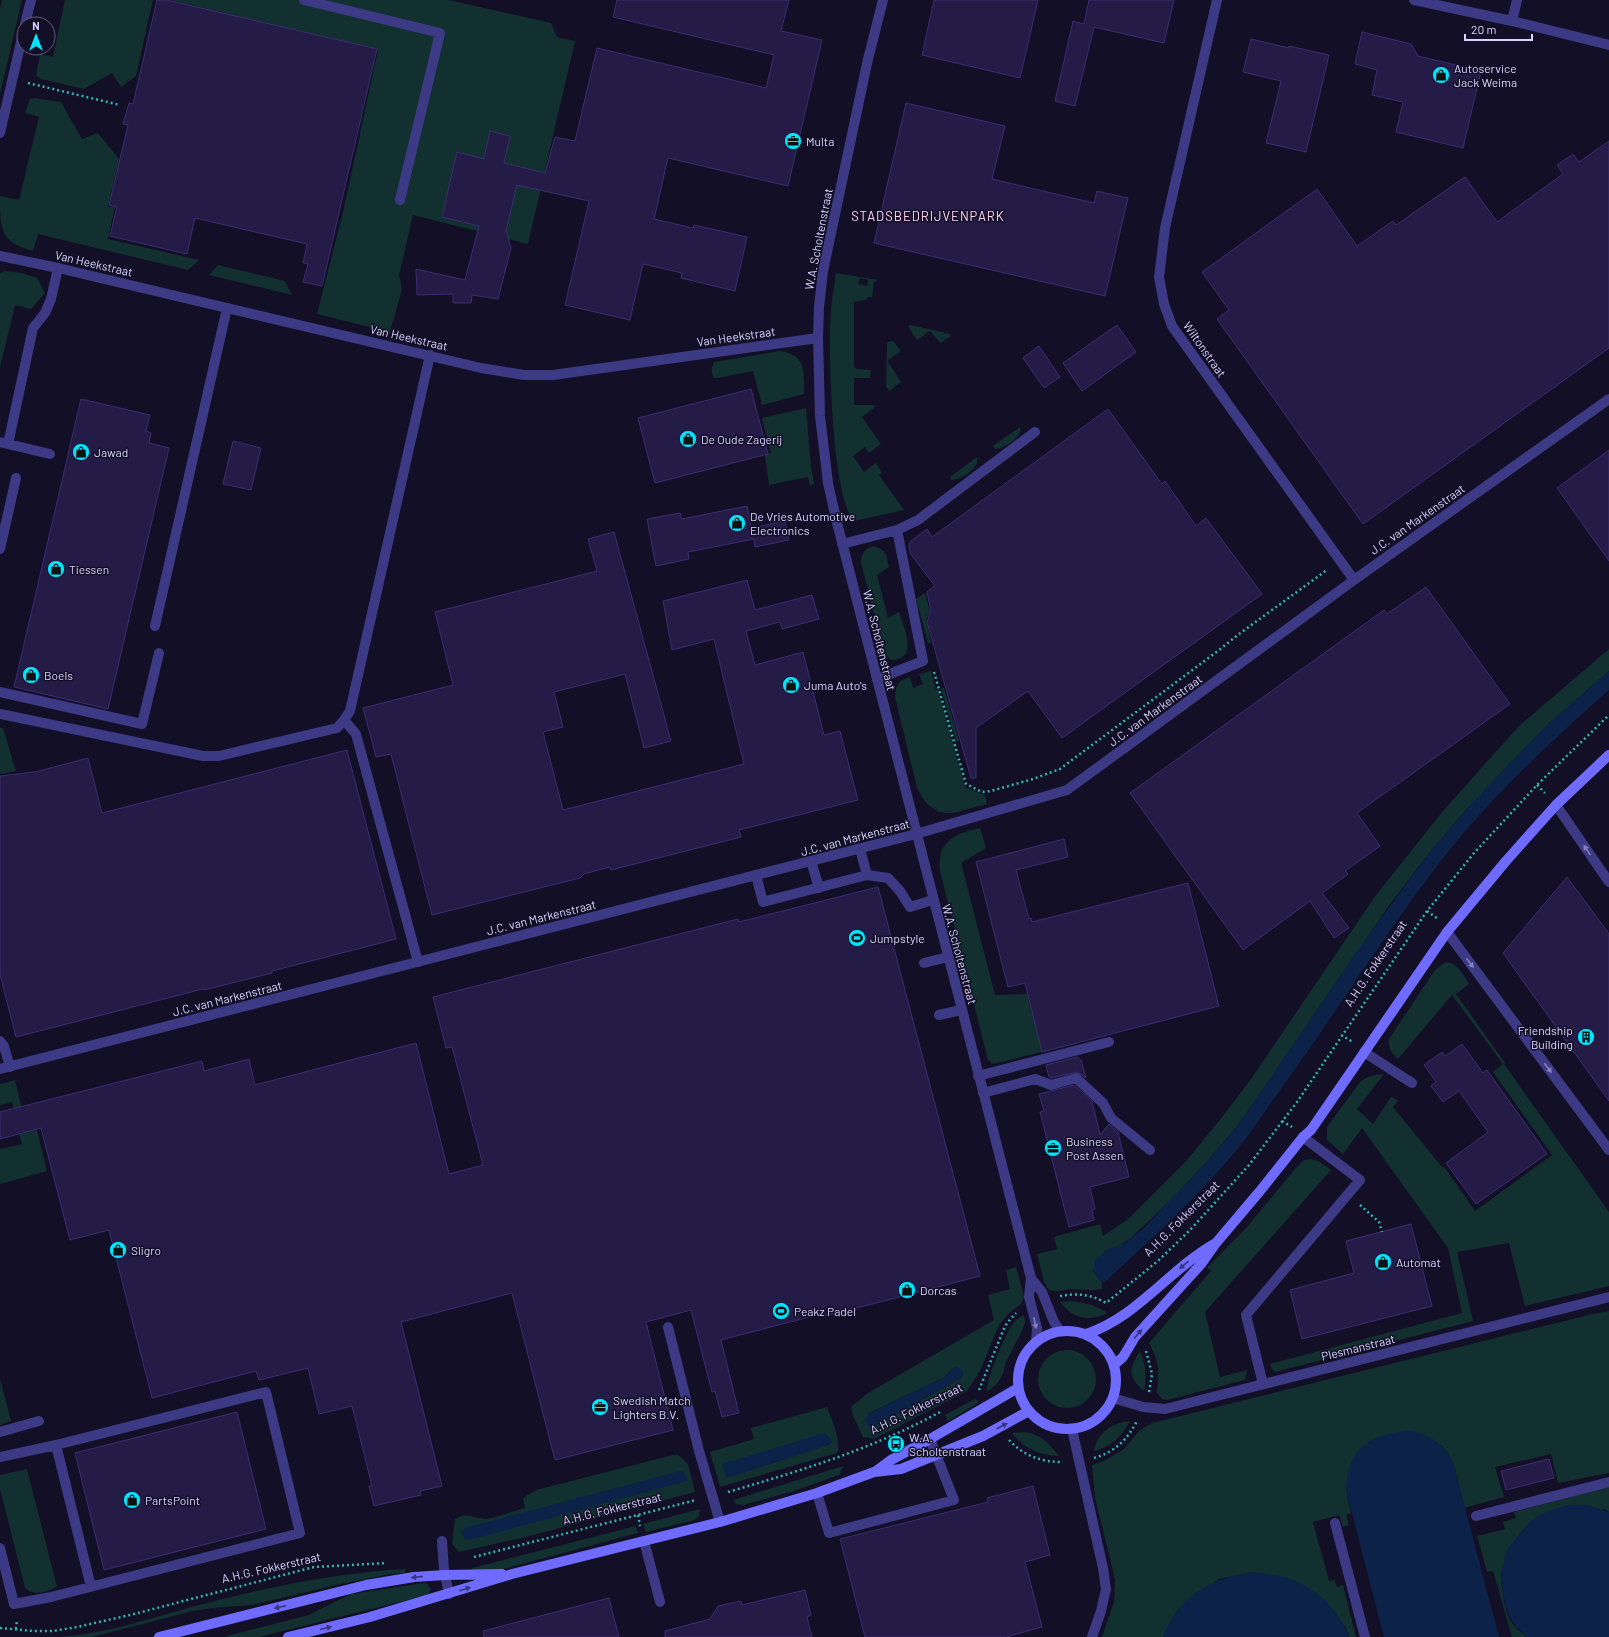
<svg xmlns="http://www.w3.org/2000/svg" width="1609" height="1637" font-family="Barlow,sans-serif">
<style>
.green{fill:#12302f;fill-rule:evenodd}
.water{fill:#0c2248}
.building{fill:#241b47;stroke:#3b2d73}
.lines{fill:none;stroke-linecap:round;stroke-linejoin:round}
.path{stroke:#2fb8b0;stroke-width:2.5;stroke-dasharray:2 3;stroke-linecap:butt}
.lane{stroke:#3d3a85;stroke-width:10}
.street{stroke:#3d3a85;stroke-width:10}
.secondary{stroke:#6f6bff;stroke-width:10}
.oneway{fill:#837fbc}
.oneway2{fill:#38347d}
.labels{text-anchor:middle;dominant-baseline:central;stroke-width:3;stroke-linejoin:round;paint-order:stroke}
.poi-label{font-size:12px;fill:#d9d4ff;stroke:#130f26;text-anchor:start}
.street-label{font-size:12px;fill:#d9d4ff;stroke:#130f26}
.neighbourhood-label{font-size:13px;letter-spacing:1px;fill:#ffd6f0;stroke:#130f26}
</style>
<rect width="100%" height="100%" fill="#130f26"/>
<path class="green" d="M2,0H22L0,94V9Z
M65,0H153L136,76L121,87L112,73L84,89L41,79L36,76L40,54L53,57Z
M171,0H449L551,23L557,37L575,41L528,244L413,215L399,275L402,289L390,332L317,314L343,212L378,50Z
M34,98L61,102L82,139L98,133L119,159L108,206L115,207L108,239L199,260L188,270L38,234L33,251C0,242 0,230 0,196L19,200L39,117L25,113L30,99Z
M218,265L285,281L292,295L209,275Z
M5,271L22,273L37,278L45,293L31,309L15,305L0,367V273Z
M836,273L878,280L874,282L872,297H868L866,300L854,302V367L857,369L871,370L870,378H854V403L855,405H874L875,407L862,417L881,444L869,453L865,447L853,456L864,472L876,463L882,473L879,475L904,510L854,521C833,500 829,364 830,330C830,311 833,292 836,273ZM860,278L868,280L867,286L858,284Z
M911,325L950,334L951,336L940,343L932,333L929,331L919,339H916L908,326Z
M893,341L900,350V352L888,360V362L901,382L889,391L886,386L887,344L888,342Z
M780,351C807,355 804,372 804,394L762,405L753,371L718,378H714C711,373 711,368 714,362Z
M806,408L811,467L814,484L810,486L808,477L769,485L765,455L771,453L762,418Z
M1020,427C1024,436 1004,449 995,449L993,446Z
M977,457C981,467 961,480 952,480L950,477Z
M873,546C887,550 886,554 889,567L877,575L888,618L899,612C904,627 919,660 891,660L884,654L861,562C862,553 864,549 873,546Z
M925,593L930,612L926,620L931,643H928L916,599Z
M1609,649V671L1548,724L1463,813L1422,862L1388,907L1239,1124L1210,1158L1172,1199L1131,1238L1117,1247L1107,1250L1093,1271L1102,1283V1289C1091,1291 1081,1289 1070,1289C1062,1290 1057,1293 1049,1290L1044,1282L1037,1254L1057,1249L1054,1237L1100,1224L1103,1236L1127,1220L1187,1160L1223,1116L1251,1079L1376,895L1443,811L1519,726Z
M931,671L936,690L938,689L965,787L985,795L987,804L953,813H945L939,812L927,804L922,797L917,787L895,697L896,688L900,681L910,677L913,688L923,684L919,674Z
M941,688H944L959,741L956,742Z
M0,728H3L16,771L0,774Z
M980,828L986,848L961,863L995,995L1027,994L1042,1052L993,1064L988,1060L940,871C937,840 955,834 980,828Z
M1447,962C1459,964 1463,975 1469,984L1456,994L1505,1063L1504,1064L1609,1212V1286L1525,1306L1509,1243L1457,1252L1473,1321L1275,1372L1272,1369L1270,1364L1462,1313L1448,1248L1362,1128L1343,1154L1327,1140V1127L1360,1082C1367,1076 1374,1075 1384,1074L1357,1109L1373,1124L1391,1097L1398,1100L1393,1107L1441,1166L1445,1168L1475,1211L1552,1155L1493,1072L1503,1064L1452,995L1398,1059C1391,1053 1388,1048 1389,1039L1435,970L1443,964Z
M15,1080L22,1109L15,1112L12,1102L0,1105V1084Z
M37,1130L47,1171L0,1184V1149L22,1144L19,1134Z
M1312,1159L1320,1162L1331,1170L1205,1312L1220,1377L1247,1370L1245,1380L1167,1400L1162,1399L1157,1393C1159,1370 1160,1364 1149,1343L1211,1271L1207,1268L1247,1227L1295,1169L1304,1160Z
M1016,1267L1024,1297L1021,1304L1009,1313L999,1325L980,1371L967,1391L874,1439L863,1437L853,1416L851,1407L868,1393L994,1320L988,1295L1010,1289L1006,1270ZM953,1368L963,1373L961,1378L874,1426L869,1413L945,1377Z
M1074,1301L1092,1305L1108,1313C1089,1322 1073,1319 1060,1302Z
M1609,1311V1473L1558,1483L1551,1454L1495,1467L1504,1497L1464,1508C1459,1487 1457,1461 1441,1445L1346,1490L1351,1513L1346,1515L1349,1525L1343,1527L1339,1515L1313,1522L1329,1581L1335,1580L1337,1587L1343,1585L1356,1637H1349L1345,1626L1251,1572L1219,1579L1180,1607L1171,1621L1163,1637H1102L1114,1602L1115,1579L1095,1498L1092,1465L1104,1461L1124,1449L1139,1431L1152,1423L1593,1314Z
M1024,1315L1025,1323L1022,1331L1006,1362L1003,1374L997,1384L987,1392C986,1379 1004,1337 1012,1325C1015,1321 1019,1318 1024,1315Z
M1038 1379a29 29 0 1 1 58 0a29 29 0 1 1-58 0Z
M1140,1351C1146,1365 1147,1376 1144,1391C1127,1377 1129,1368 1140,1351Z
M0,1379L11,1421L0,1425Z
M975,1399L978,1401V1403L948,1421L945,1415Z
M827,1407C831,1419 842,1441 837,1453L720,1487L710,1452L754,1439L751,1428ZM832,1441L830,1444L733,1476Z
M1130,1421C1122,1436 1111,1447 1094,1451C1098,1432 1111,1423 1130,1421Z
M1025,1432C1041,1434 1050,1444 1059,1456C1039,1455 1024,1449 1012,1433Z
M677,1454L688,1464L695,1492L526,1537L459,1552L452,1544L455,1519C466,1511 476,1519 488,1519L525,1508L523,1498L536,1490Z
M843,1466L839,1475L794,1491L743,1505L736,1504L733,1500Z
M27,1469L57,1587C47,1591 35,1597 25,1588L0,1489V1475Z
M1609,1487V1512L1604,1509L1501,1571C1502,1589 1503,1613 1515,1627C1519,1631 1524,1634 1528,1637H1512L1493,1571L1487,1572L1477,1536L1505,1529L1503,1522L1516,1518L1514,1512Z
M700,1509L699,1516L695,1520L646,1532L643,1524Z
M636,1526L638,1533L481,1575L473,1572L472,1568Z
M405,1569V1573L391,1574L336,1585L252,1605L212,1608L193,1611L92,1637H59C105,1634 151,1618 195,1606C264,1588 333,1573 405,1569Z
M424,1583L428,1584L431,1590L428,1595L424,1596L259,1637H223L309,1615L351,1594Z"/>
<path class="water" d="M1609,671V690C1548,744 1487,801 1437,866C1382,938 1334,1016 1280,1090C1264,1113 1248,1138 1229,1159C1192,1203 1149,1241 1107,1280L1102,1283L1093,1271L1094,1270V1261L1107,1250L1125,1243L1143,1229L1210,1158L1239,1124L1355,954L1422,862L1463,813L1505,768L1548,724Z
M958,1367L962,1369L963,1372L961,1378L874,1426H867C864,1421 865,1418 869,1413L945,1377L953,1368Z
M1409,1430C1429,1435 1444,1443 1453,1462L1499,1637H1384L1346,1490C1348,1447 1369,1436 1409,1430Z
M821,1434H826L832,1441L830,1444L733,1476L726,1477L722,1464Z
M680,1471L684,1472L688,1480L684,1482L473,1539L465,1540L461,1531L468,1527Z
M1568,1505H1588L1609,1512V1637H1528L1515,1626L1507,1611L1503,1594L1501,1571L1508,1548L1527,1525L1538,1516L1551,1510Z
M1251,1572C1297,1574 1331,1593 1349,1637H1163C1178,1596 1210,1579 1251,1572Z"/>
<path class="building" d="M157,0H167L377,49L322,286L303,282L308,264L303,263L307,244L195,218L187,254L110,236L117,207L109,205L128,125L123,124L129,103L133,104Z
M617,0H789L781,31L822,40L788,186L668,158L654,219L693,228L694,225L747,237L735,291L681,278L682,273L643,264L630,320L565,305L589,201L517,185L506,231L511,248L498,299L472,295L471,303H453V294L417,295L416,269L465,280L479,226L442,217L457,152L484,159L490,131L510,136L504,163L545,173L555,137L575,141L597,48L766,88L774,55L613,17Z
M934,0H1038L1020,78L922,55Z
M1089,0H1174L1164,43L1094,27L1075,106L1055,101L1073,21L1084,24Z
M1362,32L1411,44L1418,56L1481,71L1463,148L1396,132L1403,102L1372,95L1377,70L1355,64Z
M1251,39L1289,48V46L1329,55L1306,152L1266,143L1281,81L1243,72Z
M906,103L1005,126L992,179L1094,203L1097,191L1128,198L1105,296L874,243Z
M1609,141V348L1363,524L1217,319L1229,310L1202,272L1317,189L1357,246L1393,221L1396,225L1465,177L1497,222L1563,174L1557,165L1573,154L1579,162Z
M1117,325L1136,352L1082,391L1063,363Z
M1039,346L1060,377L1044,388L1023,358Z
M751,389L768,454L655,483L638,418Z
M81,399L150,415L146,431L151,433L149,443L169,448L108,709L14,687Z
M1108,409L1162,484L1165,481L1196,526L1206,518L1262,594L1062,738L1028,691L976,728V778H971L927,622L931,611L927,592L935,586L910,553L909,544L911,541L927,529L932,537Z
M233,441L261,448L251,490L223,484Z
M1609,450V561L1557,488Z
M747,506L752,531V528L785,521L789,540L755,547L754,539L688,552L689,559L656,566L647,519L680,513L682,519Z
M614,532L671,741L644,748L625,674L554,692L563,727L543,732L563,810L744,764L714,639L672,650L663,601L747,580L755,610L812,595L819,619L782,629L780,622L746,631L755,665L803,652L824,735L840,731L858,800L739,830L741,837L611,870L610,867L584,874L580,878L432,915L391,754L376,757L363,708L453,685L435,612L597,571L588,539Z
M1426,587L1510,704L1357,813L1380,846L1345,871L1348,874L1322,893L1349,928L1334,938L1310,901L1243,950L1130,793L1384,610L1387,614Z
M347,750L396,939L272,971V973L204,990L203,989L16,1037L0,975V776L35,772L88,758L102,813Z
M1064,839L1068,857L1016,870L1029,919L1031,918L1032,922L1188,883L1219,1006L1042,1052L1025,983L1008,987L976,862Z
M1567,877L1609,934V1101L1503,953Z
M878,887L980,1276L822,1317L821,1314L721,1340L739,1413L722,1417L715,1391L712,1392L691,1310L646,1322L673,1430L555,1460L512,1293L401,1322L442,1486L420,1491L421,1495L374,1506L369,1486H372L352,1406L319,1414L308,1368L259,1380L256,1371L152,1398L109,1230L70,1240L41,1128L0,1139V1112L202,1061L204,1071L249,1059L255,1085L416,1043L449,1174L483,1165L452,1047L446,1048L433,997L738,919L739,922Z
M1462,1044L1483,1073L1487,1070L1547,1154L1476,1204L1446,1163L1488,1132L1459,1091L1443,1102L1431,1086L1436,1082L1424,1065L1442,1052L1445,1056Z
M1077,1057L1081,1060L1086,1078L1077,1072L1051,1078L1049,1077L1046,1065Z
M1074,1085L1092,1101L1100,1135L1109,1124L1118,1132L1129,1177L1090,1187L1095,1209L1092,1210L1094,1220L1069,1227L1040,1112L1044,1111L1039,1094Z
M1411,1224L1432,1306L1302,1339L1290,1290L1354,1273L1346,1241Z
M237,1412L266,1529L104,1570L75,1453Z
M1549,1459L1554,1478L1506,1490L1501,1471Z
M1033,1486L1050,1555L1025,1562L1042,1627L1006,1637H865L840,1539L988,1502L987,1498Z
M805,1590L811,1615L807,1617L812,1637H665V1631L710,1619L718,1606L741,1601L742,1605Z
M609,1598L619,1637H484L483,1631Z"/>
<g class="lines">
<path class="path" d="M28,83L120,105
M934,672L966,784L982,792L991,791L1033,779L1060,769L1219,650L1239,634L1327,570
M1537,785L1545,793
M1427,911L1438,919
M1341,1035L1353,1042
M1282,1121L1292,1127
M1360,1205L1379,1222L1382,1232
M1060,1296C1076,1293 1091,1294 1106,1303L1159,1260L1191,1229L1249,1165L1297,1102L1427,911L1474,853L1537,785L1609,715
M1146,1351L1152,1374L1149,1392
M979,1390L1003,1331L1007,1323L1016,1313
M1009,1440C1024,1456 1041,1462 1063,1462
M1094,1458C1115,1452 1127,1440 1137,1421
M728,1492C803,1470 872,1449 942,1411
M638,1515L640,1526
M474,1557L696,1500
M0,1628L34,1631H53L77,1627L130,1615L314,1567L387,1563
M16,1629L17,1620"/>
<path class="lane" d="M304,0L440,33L400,200
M0,442L50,454
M8,444L33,328L45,313L51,299L58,268
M842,544L897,530L918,520L1035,432
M0,549L16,478
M155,626L227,308
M877,679L923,661L897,530
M0,692L142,724L159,653
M0,714L203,756H219L337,728L344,720L350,711L430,355
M344,720L356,734L418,962
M1556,805L1609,882
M860,849L867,875
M811,861L819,888
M756,875L763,902L867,875L888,878L900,891L910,907L933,900
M1447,932L1609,1150
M924,963L948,957
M939,1015L961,1010
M0,1041L4,1046L10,1067
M1364,1052L1412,1083
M978,1076L1109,1042
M983,1093L1035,1079L1051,1085L1076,1078L1103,1103L1111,1118L1150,1150
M668,1327L699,1451L720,1522
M1263,1384L1246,1315L1360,1180L1303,1137
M0,1432L39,1421
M56,1445L91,1587
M0,1457L56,1445L266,1392L300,1533L51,1597L14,1604
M817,1493L829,1533L954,1500L930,1439
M1476,1516L1609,1482
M1335,1523L1365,1637
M442,1541L444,1570L449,1594
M644,1541L660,1602"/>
<path class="street" d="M883,0L868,59L823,271L819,307L818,338L820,416L828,483L836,519L1031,1278L1029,1297L1037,1328L1036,1341
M1217,0L1165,228L1159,277L1164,304L1172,326L1354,580
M1414,0L1512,21L1609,45
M1512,21L1517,0
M25,24L31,0
M0,133L24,29
M0,256L58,268L481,368L524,375H553L818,338
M0,1069L916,834L1067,790L1354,580L1609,399
M1031,1278L1042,1292L1054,1322L1060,1331
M1113,1398L1143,1407L1165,1409L1609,1297
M1072,1429L1103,1568L1106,1589L1101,1611L1092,1637
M0,1548L14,1604"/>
<path class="secondary" d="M1018 1380a49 49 0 1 1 98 0a49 49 0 1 1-98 0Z
M1086,1334C1136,1318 1169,1270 1214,1244
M1114,1365L1123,1357L1135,1337L1202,1263L1216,1243L1260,1191L1303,1137L1311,1130L1447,932L1506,861L1556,805L1609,755
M876,1471L891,1460L930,1439L1018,1388
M159,1637L366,1585L414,1577L445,1575L502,1574
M288,1637L370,1617L512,1574L720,1522L817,1493L874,1472L901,1469L983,1436L1029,1411"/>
</g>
<defs><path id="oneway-solid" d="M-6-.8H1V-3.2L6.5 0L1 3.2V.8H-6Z"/></defs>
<g class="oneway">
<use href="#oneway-solid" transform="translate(1587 850) rotate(-124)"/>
<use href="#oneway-solid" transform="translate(1470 963) rotate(53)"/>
<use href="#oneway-solid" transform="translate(1548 1068) rotate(53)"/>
<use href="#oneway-solid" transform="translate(1035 1323) rotate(78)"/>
</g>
<g class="oneway2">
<use href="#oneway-solid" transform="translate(1184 1265) rotate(140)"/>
<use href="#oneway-solid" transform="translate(1138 1334) rotate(-49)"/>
<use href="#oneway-solid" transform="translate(1002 1426) rotate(-27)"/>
<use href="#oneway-solid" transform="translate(417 1577) rotate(174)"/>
<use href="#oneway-solid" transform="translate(465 1589) rotate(-17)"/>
<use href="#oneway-solid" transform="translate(280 1607) rotate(167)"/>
<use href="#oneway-solid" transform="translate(326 1628) rotate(-14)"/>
</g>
<defs>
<symbol id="shop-disc" viewBox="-11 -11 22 22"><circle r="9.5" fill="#00e5ff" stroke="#130f26"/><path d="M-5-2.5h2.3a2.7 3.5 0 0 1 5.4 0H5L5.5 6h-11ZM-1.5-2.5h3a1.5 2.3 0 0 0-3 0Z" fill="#111"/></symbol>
<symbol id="office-disc" viewBox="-11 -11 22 22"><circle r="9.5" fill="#00e5ff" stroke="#130f26"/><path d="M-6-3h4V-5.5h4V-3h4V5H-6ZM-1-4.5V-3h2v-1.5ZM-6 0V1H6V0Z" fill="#111"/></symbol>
<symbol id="stadium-disc" viewBox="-11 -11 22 22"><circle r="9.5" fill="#00e5ff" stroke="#130f26"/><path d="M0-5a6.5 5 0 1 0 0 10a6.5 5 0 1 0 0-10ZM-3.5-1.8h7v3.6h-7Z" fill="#111"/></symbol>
<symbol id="building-disc" viewBox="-11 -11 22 22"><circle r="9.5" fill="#00e5ff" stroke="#130f26"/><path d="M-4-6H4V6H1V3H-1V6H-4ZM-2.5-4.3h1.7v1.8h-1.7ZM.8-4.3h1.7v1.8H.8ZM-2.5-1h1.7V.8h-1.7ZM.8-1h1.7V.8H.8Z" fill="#111"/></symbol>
<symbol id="bus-disc" viewBox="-11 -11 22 22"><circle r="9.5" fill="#00e5ff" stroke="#130f26"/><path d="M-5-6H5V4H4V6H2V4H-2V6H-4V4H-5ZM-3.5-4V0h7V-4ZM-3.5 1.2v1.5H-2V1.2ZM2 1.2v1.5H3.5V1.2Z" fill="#111"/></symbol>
</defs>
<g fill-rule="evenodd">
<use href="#shop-disc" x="1431" y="65" width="20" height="20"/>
<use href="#office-disc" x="783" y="131" width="20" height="20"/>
<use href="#shop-disc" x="678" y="429" width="20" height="20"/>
<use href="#shop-disc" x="71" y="442" width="20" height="20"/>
<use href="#shop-disc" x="727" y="513" width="20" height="20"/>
<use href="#shop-disc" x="46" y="559" width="20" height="20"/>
<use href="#shop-disc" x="21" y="665" width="20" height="20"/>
<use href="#shop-disc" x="781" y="675" width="20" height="20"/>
<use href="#stadium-disc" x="847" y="928" width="20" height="20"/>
<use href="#building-disc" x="1576" y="1027" width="20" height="20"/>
<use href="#office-disc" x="1043" y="1138" width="20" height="20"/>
<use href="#shop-disc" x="108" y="1240" width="20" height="20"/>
<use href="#shop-disc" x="1373" y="1252" width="20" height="20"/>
<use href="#shop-disc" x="897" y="1280" width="20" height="20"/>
<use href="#stadium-disc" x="771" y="1301" width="20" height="20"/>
<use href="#office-disc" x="590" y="1397" width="20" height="20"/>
<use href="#bus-disc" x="886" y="1434" width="20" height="20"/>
<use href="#shop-disc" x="122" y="1490" width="20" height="20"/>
</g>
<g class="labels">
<g class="poi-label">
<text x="1454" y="68">Autoservice<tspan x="1454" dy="14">Jack Weima</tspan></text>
<text x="806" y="141">Multa</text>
<text x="701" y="439">De Oude Zagerij</text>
<text x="94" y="452">Jawad</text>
<text x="750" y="516">De Vries Automotive<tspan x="750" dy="14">Electronics</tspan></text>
<text x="69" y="569">Tiessen</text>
<text x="44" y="675">Boels</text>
<text x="804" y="685">Juma Auto's</text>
<text x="870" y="938">Jumpstyle</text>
<text x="1573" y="1030" text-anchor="end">Friendship<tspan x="1573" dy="14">Building</tspan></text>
<text x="1066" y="1141">Business<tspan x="1066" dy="14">Post Assen</tspan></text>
<text x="131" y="1250">Sligro</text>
<text x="1396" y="1262">Automat</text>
<text x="920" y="1290">Dorcas</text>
<text x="794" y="1311">Peakz Padel</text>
<text x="613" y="1400">Swedish Match<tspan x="613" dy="14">Lighters B.V.</tspan></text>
<text x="909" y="1437">W.A.<tspan x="909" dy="14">Scholtenstraat</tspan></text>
<text x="145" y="1500">PartsPoint</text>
</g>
<g class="street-label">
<text transform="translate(818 239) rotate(-79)">W.A. Scholtenstraat</text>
<text transform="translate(94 263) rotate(13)">Van Heekstraat</text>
<text transform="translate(736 336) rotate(-8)">Van Heekstraat</text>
<text transform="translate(409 337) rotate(13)">Van Heekstraat</text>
<text transform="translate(1205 349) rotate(55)">Wiltonstraat</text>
<text transform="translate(1417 519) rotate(-35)">J.C. van Markenstraat</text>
<text transform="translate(880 640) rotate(76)">W.A. Scholtenstraat</text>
<text transform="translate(1155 710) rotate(-36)">J.C. van Markenstraat</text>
<text transform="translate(855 837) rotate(-15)">J.C. van Markenstraat</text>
<text transform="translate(541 917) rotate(-14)">J.C. van Markenstraat</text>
<text transform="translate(960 954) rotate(75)">W.A. Scholtenstraat</text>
<text transform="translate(1375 963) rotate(-56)">A.H.G. Fokkerstraat</text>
<text transform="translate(227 998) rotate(-14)">J.C. van Markenstraat</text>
<text transform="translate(1181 1218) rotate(-45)">A.H.G. Fokkerstraat</text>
<text transform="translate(1358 1347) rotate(-14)">Plesmanstraat</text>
<text transform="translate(916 1408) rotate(-26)">A.H.G. Fokkerstraat</text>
<text transform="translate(612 1508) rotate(-14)">A.H.G. Fokkerstraat</text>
<text transform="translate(271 1567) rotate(-13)">A.H.G. Fokkerstraat</text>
</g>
<g class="neighbourhood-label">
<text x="928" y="216">STADSBEDRIJVENPARK</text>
</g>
</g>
<g transform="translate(36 36)"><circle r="19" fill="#130f26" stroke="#625e7d"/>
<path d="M0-3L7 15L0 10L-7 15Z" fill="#00e5ff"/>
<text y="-6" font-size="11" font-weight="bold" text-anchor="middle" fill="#d9d4ff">N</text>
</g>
<path d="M1465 34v6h67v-6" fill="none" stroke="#d9d4ff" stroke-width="2"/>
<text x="1471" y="34" font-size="12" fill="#d9d4ff" stroke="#130f26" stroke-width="3" paint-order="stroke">20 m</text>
</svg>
